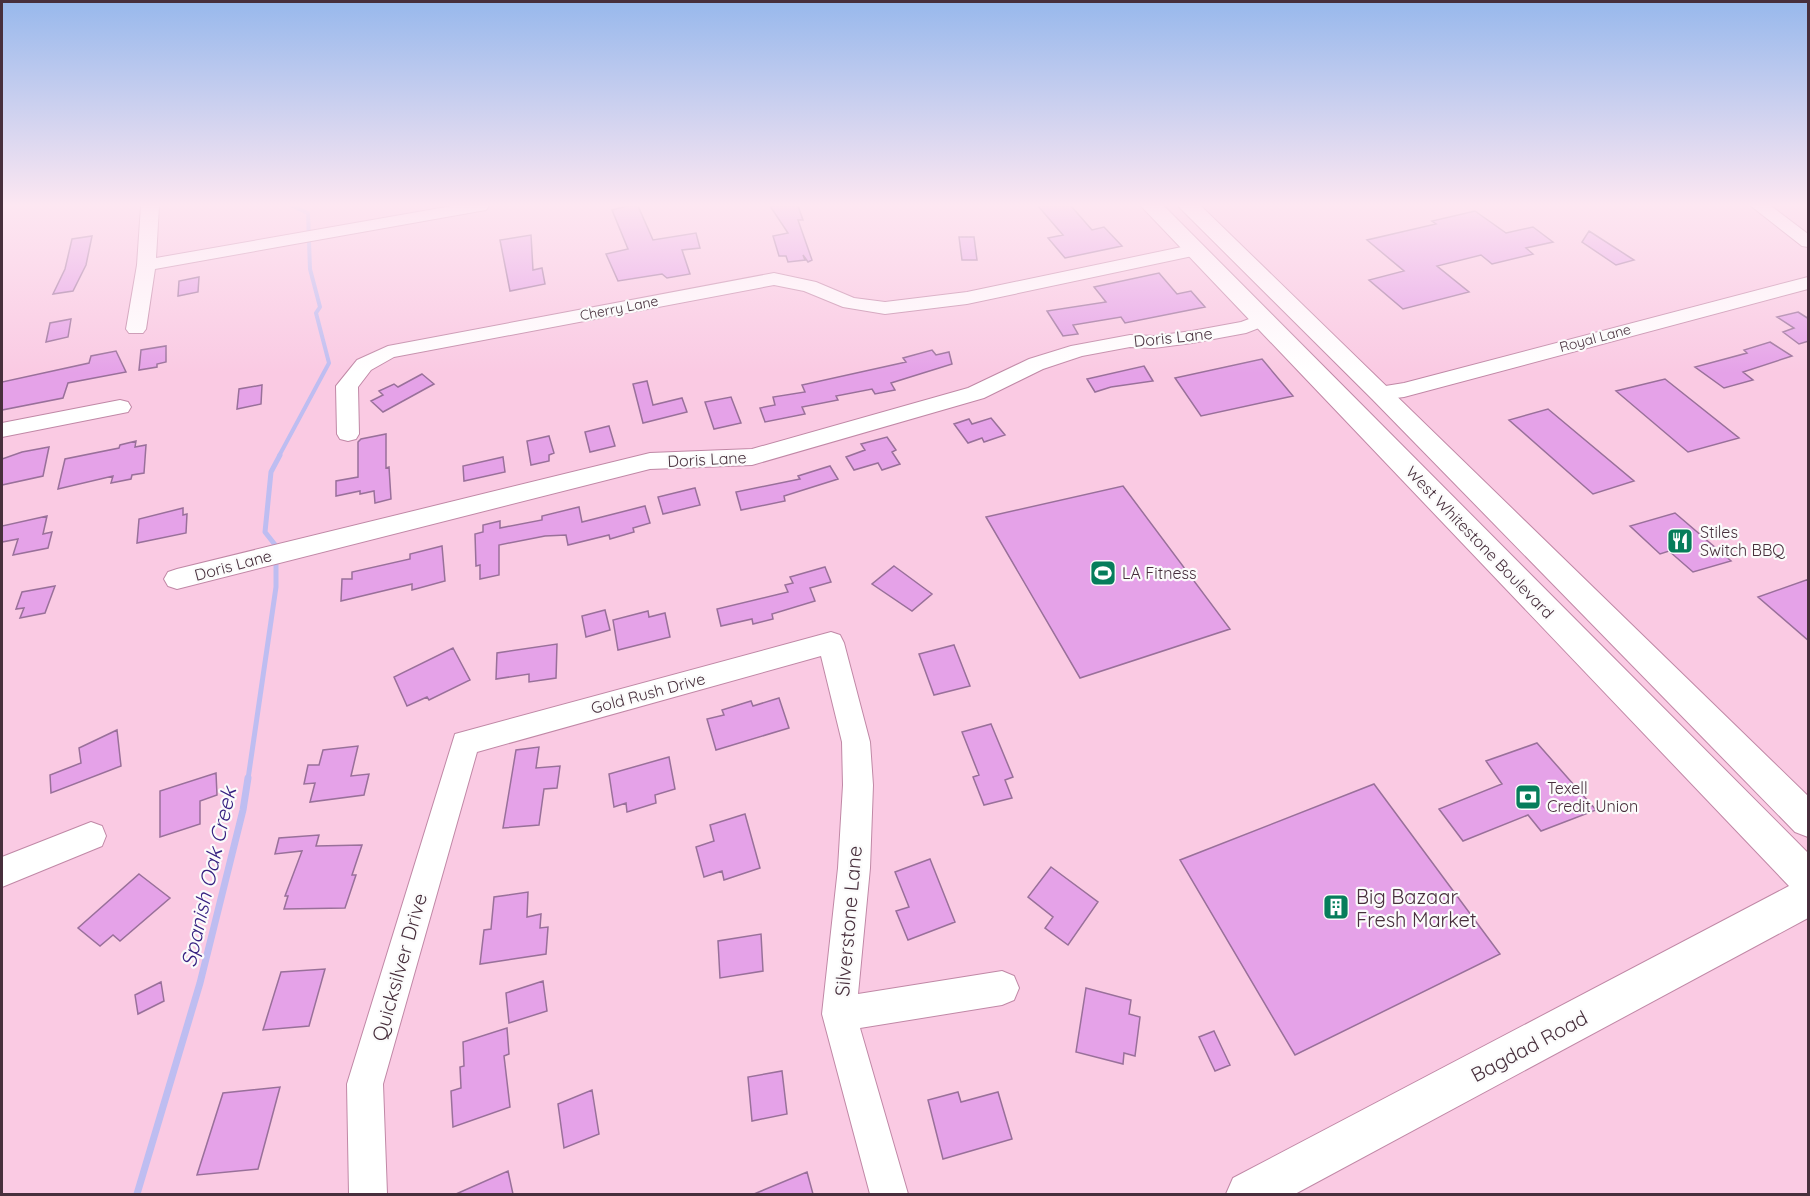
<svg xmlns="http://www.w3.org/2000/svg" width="1810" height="1196" font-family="Quicksand,sans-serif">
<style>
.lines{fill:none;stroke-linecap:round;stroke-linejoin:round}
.stream-far2{stroke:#bebdf1;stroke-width:4}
.stream-far1{stroke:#bebdf1;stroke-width:5}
.stream{stroke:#bebdf1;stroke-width:7}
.building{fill:#e5a2e8;stroke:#99709a;stroke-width:1.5}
.minor-casing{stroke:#c088a6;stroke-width:2}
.major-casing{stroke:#c088a6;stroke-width:2}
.minor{fill:#fff;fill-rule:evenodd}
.major{fill:#fff;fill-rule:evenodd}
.labels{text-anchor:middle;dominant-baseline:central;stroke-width:4.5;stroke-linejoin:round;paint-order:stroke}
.far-street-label{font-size:14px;fill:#472f3c;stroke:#fbfbfb}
.street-label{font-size:16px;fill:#472f3c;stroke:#fbfbfb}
.poi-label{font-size:16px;fill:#472f3c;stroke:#fbfbfb;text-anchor:start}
.near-poi-label{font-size:20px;fill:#472f3c;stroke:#fbfbfb;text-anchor:start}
.near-street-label{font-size:20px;fill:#472f3c;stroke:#fbfbfb}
.near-water-label{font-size:21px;font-style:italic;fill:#362181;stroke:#fbfbfb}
</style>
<rect width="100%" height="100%" fill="#facae3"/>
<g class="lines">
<path class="stream-far2" d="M279,456L329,363L316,313L320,307L310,269L308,213L292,206"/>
<path class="stream-far1" d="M276,546L265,532L271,472L280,455
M248,779L276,587V560"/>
<path class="stream" d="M137,1194L200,983L243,810L248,778"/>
</g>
<path class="building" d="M627,206H638L653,240L696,233L700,248L682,250L690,274L667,278L662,274L618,281L606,254L628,249L612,210Z
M770,206H798L803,220H798L812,260L808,262L803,255L805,260L788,262L786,256H779L773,236L788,233Z
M1038,206H1071L1092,230L1104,227L1122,246L1065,258L1048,238L1063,235Z
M1475,211L1506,233L1533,227L1553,242L1526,248L1533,254L1492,264L1481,255L1437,266L1469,292L1403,309L1369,280L1404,271L1367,240L1436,224L1432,221Z
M1589,231L1634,260L1616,265L1582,242Z
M531,235L533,270L542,268L545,284L510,291L500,240Z
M92,236L86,265L73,291L53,294L65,269L72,239Z
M959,237H974L977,260H962Z
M1159,273L1177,294L1191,291L1205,307L1125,323L1121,317L1073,325L1078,334L1063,336L1047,311L1106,302L1094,287Z
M199,277L198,292L178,296L179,281Z
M1798,312L1809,319V341L1799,344L1783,332L1794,328L1777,317Z
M71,319L68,337L46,342L50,323Z
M1770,342L1792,356L1743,372L1753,380L1724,388L1695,367L1747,353L1744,350Z
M166,346V362L157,364V367L139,370L141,350Z
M932,350L936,355L949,352L952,364L891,383L895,390L875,394L872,389L836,396L838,400L802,407L805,414L765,422L760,408L775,405L773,397L805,392L802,385L906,362L903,358Z
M116,351L126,372L68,383L63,398L2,410V382L89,363L91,356Z
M1262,359L1293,396L1201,416L1175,378Z
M1144,366L1153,381L1111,387L1095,392L1087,379Z
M422,374L434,384L383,412L371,401L383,395L379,391L394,384L398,387Z
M1665,379L1739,438L1688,452L1616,391Z
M647,381L653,405L682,398L687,412L643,423L633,384Z
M262,385L261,404L237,409L239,389Z
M731,397L741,423L714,429L705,402Z
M1548,409L1634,481L1593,494L1509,420Z
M991,418L1005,435L984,442L982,438L968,443L954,424L969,419L972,424Z
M609,426L615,446L590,452L585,432Z
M386,434V468L389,467L391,499L375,503L374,491L360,494V491L336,496V481L358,477V442L361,439Z
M549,436L554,453L549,455V461L531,465L527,441Z
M887,437L896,450L892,452L900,464L882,470L878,463L854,470L846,457L865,450L861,444Z
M136,441L135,447L146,445L144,473L132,475L131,479L111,483L113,476L58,489L65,459L119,448L120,445Z
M49,447L43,476L2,485V459L22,452Z
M503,457L505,472L464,481L463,466Z
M830,466L838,479L784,496L785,501L741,510L736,492L800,479L798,476Z
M1123,486L1230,629L1080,678L986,517Z
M695,488L700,505L663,514L658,497Z
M645,506L650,523L633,528L634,532L610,539L609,535L568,545L566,535L545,536L499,545V575L480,579V565L476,566L475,534L483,532V525L500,521V528L542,520V516L579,507L582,522Z
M183,508V515L187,514L186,533L137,543L139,519Z
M1675,513L1731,561L1693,572L1669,551L1660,554L1630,526Z
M47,516L43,534L52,532L48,548L13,555L18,539L2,542V526Z
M442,546L445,581L412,590V584L341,601L342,579H352V572L410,559V554Z
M894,566L932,594L912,611L872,584Z
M825,567L831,582L810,588L815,601L772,614L773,619L753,624L752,619L721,626L717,609L788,592L785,585L793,583L790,577Z
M1809,579V641L1758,597Z
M55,586L45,613L20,618L24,608L16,609L22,592Z
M605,610L610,630L586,637L582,616Z
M648,611L649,617L665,613L670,637L618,650L613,620Z
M557,644L556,678L529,682V674L496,679L497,653Z
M954,645L970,686L934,695L919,654Z
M453,648L470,680L429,700L427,697L407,706L394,677Z
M779,698L789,728L716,750L707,719L724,715L722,710L751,701L753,706Z
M991,724L1013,777L1005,780L1012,798L984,805L973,777L979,775L962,732Z
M117,730L121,766L51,793L50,775L81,763L79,748Z
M1537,743L1596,810L1541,831L1528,815L1463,841L1439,809L1502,784L1486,761Z
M358,746L351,776L369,774L364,795L310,802L315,783L304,784L308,765H319L323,750Z
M539,747L536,768L560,766L557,788L544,789L539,825L503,828L516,750Z
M669,757L675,789L655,795L656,803L627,812L626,803L614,807L609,774Z
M216,773L217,795L200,801V824L160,837V791Z
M1374,784L1500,954L1295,1055L1180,860Z
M745,814L760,868L724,880L722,871L704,877L696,847L714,841L710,825Z
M319,835L316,846L362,845L352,875H356L345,908L284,909L288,896H285L302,851L275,854L279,838Z
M930,859L955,922L908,940L896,911L909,907L895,872Z
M1051,867L1098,902L1068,945L1045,928L1053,917L1028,897Z
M139,874L170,898L120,941L113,935L100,946L78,928Z
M528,892L527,917L541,914L540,928L548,927L546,954L480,964L484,930L491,929L494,897Z
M761,934L763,971L720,978L718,941Z
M325,969L309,1026L263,1030L281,972Z
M543,981L547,1011L509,1023L506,993Z
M161,982L164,1001L138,1014L135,995Z
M1086,988L1131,1000L1129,1014L1140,1017L1135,1056L1124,1053L1123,1064L1076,1052Z
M507,1028L509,1054L504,1056L510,1107L453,1127L451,1091L461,1088L460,1067L464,1066L463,1042Z
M1214,1031L1230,1065L1215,1071L1199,1037Z
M782,1071L787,1114L752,1121L748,1077Z
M280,1087L258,1169L197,1175L223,1093Z
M592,1090L599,1134L564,1148L558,1104Z
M958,1092L961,1102L998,1092L1012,1139L943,1159L928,1100Z
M508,1171L513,1194H456Z
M807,1172L813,1194H754Z"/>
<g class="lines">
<defs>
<path id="minor" d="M141,206H159L156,258L452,206H489L486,210L480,211L155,269L146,329L143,333H129L126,329L137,265Z
M1751,206H1771L1808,234V247L1802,246Z
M1196,244L1202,246L1205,250L1202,254L967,304L885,314L843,307L804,291L774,285L394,357L371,370L358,387L359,434L356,439L348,441L340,439L337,434L336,386L357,360L388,346L774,273L816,282L854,298L885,302L967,292Z
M1808,277V289L1404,397L1381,400L1373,398L1370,393L1373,388L1404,383Z
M1265,313L1272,315L1275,319L1272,323L1246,333L1192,343L1154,348L1130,347L1082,356L1043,369L984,398L752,465L650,469L177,589L168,586L164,579L168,572L177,569L650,453L752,449L968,388L1029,359L1071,346L1130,335L1154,336L1192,331L1241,322Z
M120,400L128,402L131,407L128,412L2,437V423Z
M831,632L840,635L844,643L870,742L873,785L870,868L858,994L1002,971L1014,976L1019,988L1014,1000L1002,1005L860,1028L908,1194H870L822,1014L838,868L843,785L842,742L821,656L477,752L383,1084L387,1194H349L347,1084L455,734Z
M91,822L102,826L106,836L102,846L2,887V857Z"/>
<path id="major" d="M1141,206H1164L1808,853V918L1295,1194H1226L1233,1178L1789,886Z
M1178,206H1201L1808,796V837L1795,832L1372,399Z"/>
</defs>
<use href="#minor" class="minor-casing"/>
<use href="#major" class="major-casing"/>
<use href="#minor" class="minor"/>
<use href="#major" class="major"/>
</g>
<linearGradient id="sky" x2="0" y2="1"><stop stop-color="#97b8ec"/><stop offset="0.55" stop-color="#fde7f2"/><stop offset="1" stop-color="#fde7f2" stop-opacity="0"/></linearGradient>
<rect width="1810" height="373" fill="url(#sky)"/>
<defs>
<symbol id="restaurant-square" viewBox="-11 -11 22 22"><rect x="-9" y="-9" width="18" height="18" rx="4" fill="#067d5b" stroke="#fbfbfb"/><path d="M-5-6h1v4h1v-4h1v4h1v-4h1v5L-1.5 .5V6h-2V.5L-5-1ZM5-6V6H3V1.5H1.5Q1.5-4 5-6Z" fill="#fff"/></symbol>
<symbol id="stadium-square" viewBox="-11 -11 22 22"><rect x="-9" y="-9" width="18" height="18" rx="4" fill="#067d5b" stroke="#fbfbfb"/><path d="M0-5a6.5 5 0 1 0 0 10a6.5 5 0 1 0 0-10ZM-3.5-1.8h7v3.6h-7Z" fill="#fff"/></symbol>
<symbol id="bank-square" viewBox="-11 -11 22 22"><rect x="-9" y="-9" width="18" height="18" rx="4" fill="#067d5b" stroke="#fbfbfb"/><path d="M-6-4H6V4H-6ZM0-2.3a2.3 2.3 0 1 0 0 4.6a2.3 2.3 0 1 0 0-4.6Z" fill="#fff"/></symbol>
<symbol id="building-square" viewBox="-11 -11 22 22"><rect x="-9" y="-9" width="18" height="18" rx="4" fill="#067d5b" stroke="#fbfbfb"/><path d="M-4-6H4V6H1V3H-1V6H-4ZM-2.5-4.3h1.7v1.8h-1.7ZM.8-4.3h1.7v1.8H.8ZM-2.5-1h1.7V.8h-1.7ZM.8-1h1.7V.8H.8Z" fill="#fff"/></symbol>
</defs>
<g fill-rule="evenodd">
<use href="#restaurant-square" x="1665" y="526" width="30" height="30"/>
<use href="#stadium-square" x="1088" y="558" width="30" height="30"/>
<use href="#bank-square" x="1513" y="782" width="30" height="30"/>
<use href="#building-square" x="1321" y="892" width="30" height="30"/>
</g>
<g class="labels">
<g class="far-street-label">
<text transform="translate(619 308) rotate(-11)">Cherry Lane</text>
<text transform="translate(1595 338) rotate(-15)">Royal Lane</text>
</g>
<g class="street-label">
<text transform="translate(1173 337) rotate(-6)">Doris Lane</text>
<text transform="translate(707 459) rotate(-3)">Doris Lane</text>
<text transform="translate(1480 542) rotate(46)">West Whitestone Boulevard</text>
<text transform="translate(233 565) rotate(-15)">Doris Lane</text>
<text transform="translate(648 693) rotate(-15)">Gold Rush Drive</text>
</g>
<g class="poi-label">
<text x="1700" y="532">Stiles<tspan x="1700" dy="18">Switch BBQ</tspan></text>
<text x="1122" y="573">LA Fitness</text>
<text x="1547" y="788">Texell<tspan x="1547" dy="18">Credit Union</tspan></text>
</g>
<g class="near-poi-label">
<text x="1356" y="896">Big Bazaar<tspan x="1356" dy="23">Fresh Market</tspan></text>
</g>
<g class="near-street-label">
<text transform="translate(848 921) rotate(-85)">Silverstone Lane</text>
<text transform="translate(399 967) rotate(-74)">Quicksilver Drive</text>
<text transform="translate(1529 1046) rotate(-28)">Bagdad Road</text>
</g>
<g class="near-water-label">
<text transform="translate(208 877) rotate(-77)">Spanish Oak Creek</text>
</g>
</g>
<rect width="1810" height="1196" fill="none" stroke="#472f3c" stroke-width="6"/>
</svg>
